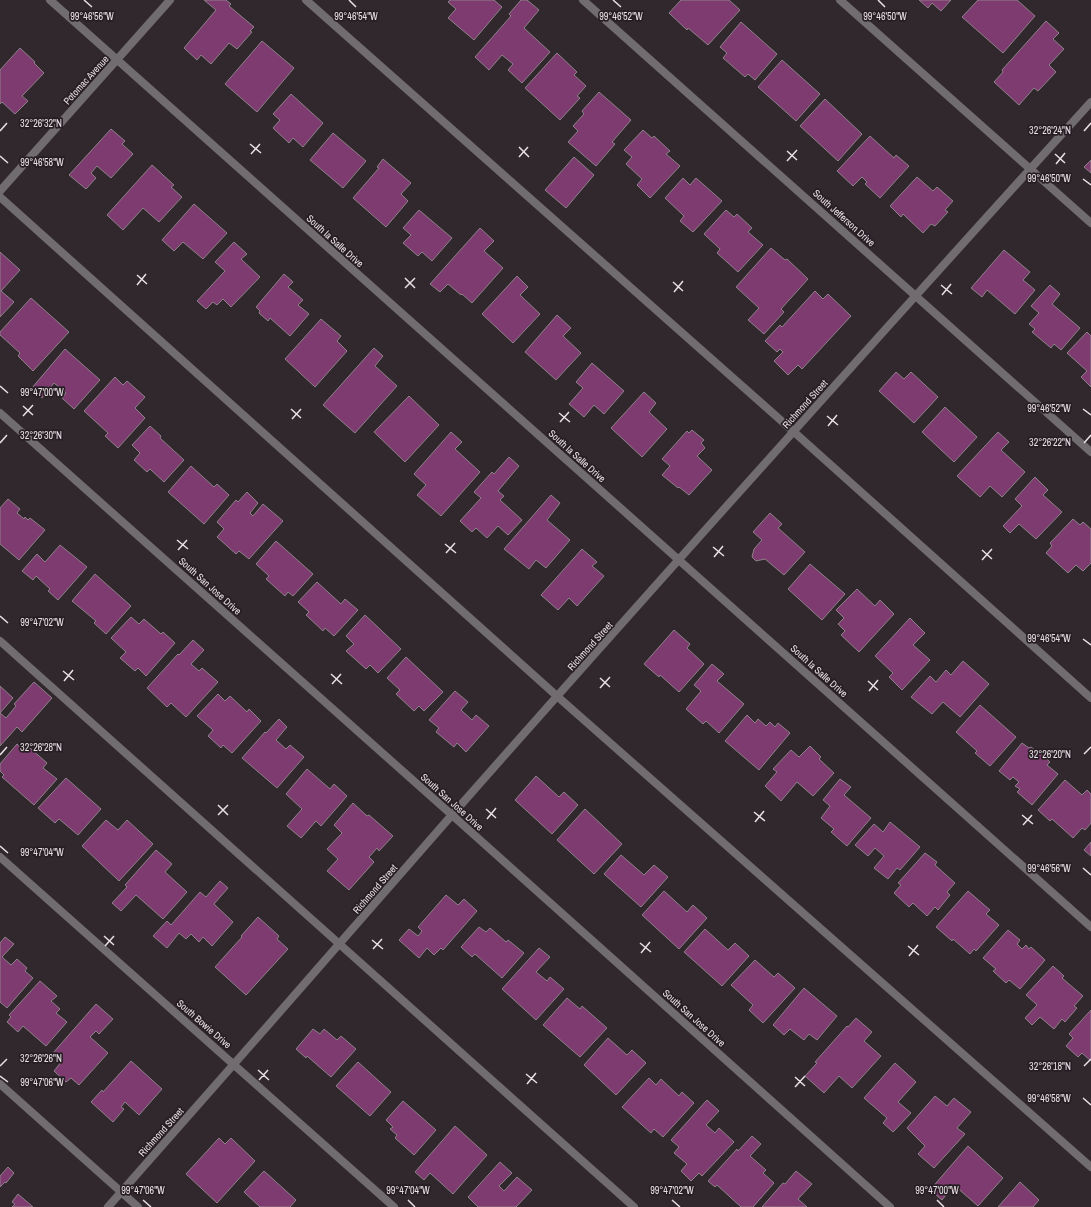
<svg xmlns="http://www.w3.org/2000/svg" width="1091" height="1207" font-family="'Archivo Narrow',sans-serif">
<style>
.building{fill:#7e3b6f;stroke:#8d8289}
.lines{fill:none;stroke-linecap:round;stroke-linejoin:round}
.service{stroke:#716c6f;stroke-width:8}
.minor{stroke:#716c6f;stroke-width:8}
.ticks{fill:none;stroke:#e7e0e5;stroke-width:1.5}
.labels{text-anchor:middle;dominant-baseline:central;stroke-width:3.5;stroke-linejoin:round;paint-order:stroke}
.street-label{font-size:10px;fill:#e7e0e5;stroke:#271e24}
.ticks-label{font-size:10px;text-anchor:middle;fill:#e7e0e5;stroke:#271e24;stroke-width:3.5;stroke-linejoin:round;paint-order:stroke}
</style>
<rect width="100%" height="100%" fill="#31282e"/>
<path class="building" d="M204,0H226L231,4L229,6L254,27L250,31L252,32L237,49L229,43L211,64L201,55L197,60L184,48L216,10Z
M450,0H494L502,7L474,40L448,18L456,9L448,2Z
M521,0H527L539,10L524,28L550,52L522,83L508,70L513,64L502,55L489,70L475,57L511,16L509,14Z
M681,0H729L740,10L708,45L688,28L687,30L669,13Z
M919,0H951L941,11L932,3L928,8Z
M978,0H1017L1035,16L1003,53L962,17Z
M1046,21L1059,33L1053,39L1064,49L1049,65L1056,72L1038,91L1034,88L1019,105L994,82L1003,72L1002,70Z
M741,22L777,54L755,80L748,74L745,77L723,58L727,53L720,47Z
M262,41L294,68L257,112L225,84Z
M20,48L35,62L34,63L44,73L22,96L28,101L15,114L2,102L0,104V70Z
M557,53L577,72L574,75L586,86L577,96L580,98L560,120L525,88Z
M782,60L820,94L796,121L758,87Z
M599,92L631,120L612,142L615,144L596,166L568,142L578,131L573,126L584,114L582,111Z
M291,94L323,123L303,147L293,138L289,143L273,128L280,120L273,114Z
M825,99L862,134L838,161L800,126Z
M111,129L125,141L122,144L133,154L111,178L97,166L91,173L96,178L86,189L69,175Z
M643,130L652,138L654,136L670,151L666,154L680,166L650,198L637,185L642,179L626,164L632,157L624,150Z
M333,133L366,161L343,188L310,160Z
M870,136L894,158L896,155L909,166L880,198L865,184L867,182L862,177L853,186L837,171Z
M574,157L594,175L566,208L545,190Z
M383,159L411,183L401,194L408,201L386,227L353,198L379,168L377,167Z
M1091,160V173L1084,167Z
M152,165L174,185L171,187L182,197L159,222L143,208L123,230L107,215Z
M917,177L933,191L937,187L953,201L945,210L948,212L935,226L931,224L923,233L903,214L901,217L890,206Z
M683,178L690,185L696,178L722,201L693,232L680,221L684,216L665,198Z
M194,204L227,233L203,259L183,242L174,251L162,240Z
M419,210L452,238L432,261L422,252L418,256L403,243L411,235L403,228Z
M726,210L734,217L737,214L752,228L748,232L763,245L738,272L717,253L720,249L704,234Z
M480,228L494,241L484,251L503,268L472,303L462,294L461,295L448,284L440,292L430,284Z
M234,242L247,254L241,259L260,277L231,307L223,299L217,305L213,302L206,309L197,301L225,271L215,262Z
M771,248L785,260L787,259L808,279L781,309L784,312L764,334L748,320L759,308L736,287Z
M1004,250L1030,272L1023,280L1035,290L1015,314L987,290L982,297L971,288Z
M0,252L20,270L1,291L14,302L0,317Z
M284,274L293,282L288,287L303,300L298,305L309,314L290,336L270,318L268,321L259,313L260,311L256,307Z
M517,276L528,287L520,295L540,314L513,343L482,314Z
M1050,285L1060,294L1052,304L1080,328L1061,350L1054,344L1051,348L1032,332L1035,329L1029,324L1039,313L1031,306Z
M815,291L823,299L828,294L851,316L802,369L798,365L788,375L774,361L783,352L780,349L777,352L765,341L780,325L782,327Z
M31,298L69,332L33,371L18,356L20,353L0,335V332Z
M557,315L571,328L563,336L581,353L556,380L525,352Z
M321,319L341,336L337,341L347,351L315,387L285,359Z
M1087,332L1091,336V387L1081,377L1087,371L1067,353Z
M374,348L383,356L375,366L397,386L355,433L323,405Z
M65,349L100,380L74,409L62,398L66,393L54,383L42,398L31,389Z
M592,363L624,391L604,414L594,405L584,417L569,404L583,388L576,382Z
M896,372L904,379L911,372L938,397L914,423L879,391Z
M115,377L123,385L127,381L145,397L135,408L145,418L118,448L105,436L108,433L84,411Z
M644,392L656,403L649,412L667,429L642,457L611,428Z
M409,396L439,425L405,462L374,432Z
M945,407L977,437L954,462L922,432Z
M150,426L161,436L160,438L184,460L164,482L150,469L147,472L134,460L140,453L132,445Z
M692,430L704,440L701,443L705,448L697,456L712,470L689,495L679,487L678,488L662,475L670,466L662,459L687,431L689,433Z
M451,432L462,442L455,449L480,472L441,516L417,495L426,485L414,474Z
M998,432L1009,442L1001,450L1025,472L1002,497L990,486L980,497L957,476Z
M509,457L519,466L498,491L504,496L500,500L522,520L508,535L498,526L487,538L476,528L472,532L460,521L481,498L474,492L492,472L494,474Z
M191,466L214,487L217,484L229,495L204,524L168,492Z
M1035,477L1048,490L1043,495L1062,512L1036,539L1019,524L1010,533L1003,526L1022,506L1015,499Z
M247,492L258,503L250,513L253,516L263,504L283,521L249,559L239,551L236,554L217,537L224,529L217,522L236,500L238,502Z
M551,495L560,503L547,520L570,540L546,568L536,560L529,569L504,549Z
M8,499L20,509L17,513L24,519L25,517L28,520L30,518L45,530L19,560L0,544V508Z
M770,513L782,524L778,528L805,552L784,575L765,559L756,561L752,557L754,549L762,540L753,532Z
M1073,519L1080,525L1083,522L1091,529V563L1083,571L1076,565L1068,573L1046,553L1052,546L1050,543Z
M276,541L313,574L293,596L288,592L285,596L266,579L269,576L256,564Z
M60,545L87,567L58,600L48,591L50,589L36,576L33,580L22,571L37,554L45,562Z
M582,549L597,562L592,566L604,576L577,606L569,598L558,610L541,595Z
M810,564L845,594L822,620L788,589Z
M95,574L131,606L106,634L94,623L96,621L72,601Z
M317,582L341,604L345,599L358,610L334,636L325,628L323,631L306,615L309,612L298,602Z
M857,589L875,606L880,600L894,614L859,652L841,635L845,631L838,624L844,618L836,610Z
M365,615L401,649L378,673L370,665L366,669L346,651L354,644L346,636Z
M131,617L139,624L144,619L161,634L163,632L175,643L146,676L138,668L135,671L120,658L126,652L111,638Z
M910,618L925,633L913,645L930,660L902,690L889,677L893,673L875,656Z
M674,630L690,644L687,648L704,664L679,692L660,675L659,677L644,664Z
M193,640L204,650L191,664L199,671L202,668L218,682L186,717L171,703L167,707L147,688L178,654L179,655Z
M406,657L443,692L424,711L419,706L414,711L396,694L400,690L387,678Z
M963,661L989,684L960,717L943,702L932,714L911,697L930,676L936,682L946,670L951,675Z
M712,664L724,674L717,681L744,704L719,733L706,721L703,724L686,709L701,691L694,685Z
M34,682L52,698L22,732L17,727L0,746V713L6,718L16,706L14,704Z
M0,686L13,698L0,713Z
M455,691L468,702L461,710L472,720L476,715L489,726L466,752L457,743L454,747L436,732L439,728L429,720Z
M218,694L225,701L230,696L247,712L249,709L261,721L232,753L223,745L221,748L208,736L213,730L197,716Z
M980,705L1016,737L990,766L975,753L977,751L956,732Z
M747,715L755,723L758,719L766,726L770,722L775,727L778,723L790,733L759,770L725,741Z
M279,719L287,727L276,740L286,749L290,745L304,757L277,788L242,758L265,732L266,733Z
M1022,743L1029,748L1031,747L1036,751L1034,753L1035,754L1038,751L1050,762L1047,765L1058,774L1032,805L1017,792L1020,789L1015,786L1019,782L1013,777L1010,780L999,771Z
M17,744L26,752L30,748L47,763L43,768L57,779L34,805L2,777L4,775L0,771V764Z
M810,746L821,757L819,759L834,773L813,796L797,782L781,801L765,786L777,772L773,769L791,750L799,757Z
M307,769L330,789L334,784L347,796L321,826L316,821L301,838L287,826L302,809L286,794Z
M536,776L559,797L564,792L578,805L552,834L515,800Z
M66,778L101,809L78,835L59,819L55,823L38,808Z
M840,779L851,787L844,795L871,818L847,846L831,832L834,829L821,818L830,806L823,800Z
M1065,780L1082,795L1087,790L1091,794V823L1085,830L1082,828L1073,838L1052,819L1050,821L1038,810Z
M353,803L367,816L369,815L393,836L379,851L377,848L369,857L374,862L349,890L327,871L338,859L327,849L342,833L334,825Z
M585,809L622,844L594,874L557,840Z
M106,820L118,830L127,820L153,844L119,881L82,846Z
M890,822L920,847L900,870L897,868L888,879L874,868L884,856L875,848L868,856L855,845L874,824L883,832Z
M1091,842V856L1084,850Z
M156,850L172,864L165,872L187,892L163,919L136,895L121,911L112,903L127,887L125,885Z
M925,853L937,862L935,865L955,883L947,892L950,895L938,910L935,907L927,916L913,903L909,907L894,893L901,885L898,883Z
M621,855L644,875L654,865L668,877L641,907L604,874Z
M220,881L228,888L214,904L233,922L212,946L203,937L199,942L191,934L186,939L179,933L167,948L153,936L167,921L171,925L200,892L206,897Z
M664,891L687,912L693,905L707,918L679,949L642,915Z
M968,891L990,910L986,914L999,925L976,951L974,949L970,954L953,939L952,941L936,927Z
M446,895L458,905L464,899L477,911L443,950L441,948L434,955L427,948L419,958L399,940L409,929L418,936L422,931L418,927Z
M258,917L279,936L277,939L288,949L246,995L215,967L242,937L241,936Z
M479,927L486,932L490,928L506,942L508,940L524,953L502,978L475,954L472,957L461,947Z
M705,929L728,950L735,943L749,956L722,986L684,952Z
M1008,930L1020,940L1017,944L1022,949L1026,945L1029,949L1031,947L1045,960L1020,989L1009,980L1006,983L993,971L996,969L983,958Z
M5,937L14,944L2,957L11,965L17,959L27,968L25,971L33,978L7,1008L0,1002V943Z
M539,948L550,957L536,972L547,981L550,977L564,989L536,1020L502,989Z
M755,960L774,977L778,973L795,988L763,1023L749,1010L753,1005L731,985Z
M1053,966L1064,976L1062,978L1083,996L1074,1006L1077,1008L1065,1022L1062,1019L1054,1029L1040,1017L1032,1025L1025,1018L1037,1005L1026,995Z
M40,981L57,996L51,1001L60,1009L56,1013L67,1022L46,1046L23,1026L18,1032L7,1022L11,1017L9,1015Z
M804,988L837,1016L817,1040L809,1034L804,1040L790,1029L784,1035L773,1025Z
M567,998L580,1009L582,1006L607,1028L580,1057L543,1025Z
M96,1004L113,1019L99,1034L96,1031L90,1037L108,1053L79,1085L71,1078L66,1082L54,1071L62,1061L53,1053Z
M1091,1010V1061L1082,1053L1078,1057L1066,1046L1073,1038L1069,1034Z
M856,1018L872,1032L864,1041L881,1056L852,1088L839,1076L824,1093L805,1076L817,1063L815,1062L847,1026L848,1027Z
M313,1029L320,1034L324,1029L337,1040L341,1036L356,1049L331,1077L307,1056L306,1058L296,1049Z
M608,1038L627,1055L632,1050L646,1063L616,1095L584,1065Z
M131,1061L162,1089L139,1115L125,1102L121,1107L124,1109L113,1122L91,1102L102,1090L103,1092Z
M358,1062L391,1092L370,1116L336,1086Z
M895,1063L916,1082L898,1102L911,1113L893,1132L883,1123L887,1118L864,1098Z
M649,1078L656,1085L661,1079L679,1096L682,1092L694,1103L663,1137L654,1129L651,1133L622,1107Z
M935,1096L947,1106L954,1098L971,1112L957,1128L965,1134L934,1168L918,1154L925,1146L907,1128Z
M707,1100L719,1111L706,1125L715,1133L719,1128L734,1142L702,1176L699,1173L691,1181L681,1171L687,1164L674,1153L679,1147L671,1140Z
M403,1101L436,1130L414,1155L395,1138L397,1135L390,1129L393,1127L386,1120Z
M455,1126L487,1155L453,1194L430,1173L424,1180L415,1172Z
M752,1136L761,1144L750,1156L766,1170L763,1173L774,1183L753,1207H741L717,1185L715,1187L708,1181L737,1149L738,1151Z
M219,1138L225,1144L231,1138L255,1161L217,1203L186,1174Z
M968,1146L1003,1178L978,1206L954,1185L942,1200L930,1190Z
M500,1162L512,1173L499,1186L504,1191L517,1177L532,1190L516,1207H478L468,1197Z
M8,1167L14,1173L6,1183L5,1182L0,1187V1176Z
M264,1171L296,1200L290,1207H260L244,1192Z
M796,1171L812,1184L798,1199L807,1207H762L783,1183L785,1184Z
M1020,1182L1039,1200L1033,1207H998Z
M18,1194L33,1207H12L15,1204L12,1202Z"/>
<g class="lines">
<path class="service" d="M306,0L794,432L1091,698
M840,0L1091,223
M0,197L558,697L1091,1167
M0,641L634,1207
M0,1084L138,1207"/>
<path class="minor" d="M50,0L1091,927
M583,0L1091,452
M0,191L170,0
M0,413L452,815L890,1207
M0,857L394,1207
M108,1207C223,1077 337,947 451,816C662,577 876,339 1091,102"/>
</g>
<path class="ticks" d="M84,0L92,7M349,0L356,7M613,0L621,7M878,0L885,7M0,131L7,123M1084,131L1091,123M250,144L261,153M519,147L529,157M787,151L797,160M251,154L260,144M1055,154L1065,163M0,156L8,163M519,157L528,147M787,161L797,150M1056,164L1065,153M1083,179L1091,185M137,275L147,284M405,278L415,288M673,282L683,291M137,285L146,274M941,285L952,294M405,288L415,278M674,292L683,281M942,295L951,284M0,386L8,393M23,406L33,415M291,409L301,418M1083,409L1091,415M559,413L570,422M23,416L33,405M827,416L838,425M292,419L301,409M560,422L569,412M828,426L837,415M0,443L7,435M1084,443L1091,435M177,540L188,549M445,544L456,553M713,547L724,556M178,550L187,540M982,550L992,559M446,553L455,543M714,557L723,546M982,560L992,549M0,616L8,623M1083,639L1091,645M63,671L74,680M331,674L342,684M600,678L610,687M64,681L73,670M868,681L878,690M332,684L341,674M600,688L610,677M869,691L878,680M1084,754L1091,747M0,755L7,747M218,805L228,815M486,809L496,818M754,812L765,821M218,815L228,805M1022,815L1033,824M487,819L496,808M755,822L764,811M1023,825L1032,815M0,846L8,853M1083,868L1091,875M104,936L114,945M372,940L383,949M640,943L651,952M105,946L114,936M908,946L919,955M373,949L382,939M641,953L650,942M909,956L918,945M0,1066L7,1059M1084,1066L1091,1059M258,1070L269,1080M526,1074L537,1083M0,1076L8,1082M795,1077L805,1086M259,1080L268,1070M527,1084L536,1073M795,1087L805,1076M1083,1098L1091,1105M143,1200L151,1207M408,1200L415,1207M672,1200L680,1207M937,1200L944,1207"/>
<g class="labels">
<g class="street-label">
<text transform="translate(86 80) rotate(-48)">Potomac Avenue</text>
<text transform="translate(844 218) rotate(42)">South Jefferson Drive</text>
<text transform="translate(335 241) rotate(42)">South la Salle Drive</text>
<text transform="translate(805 404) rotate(-48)">Richmond Street</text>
<text transform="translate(577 456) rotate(42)">South la Salle Drive</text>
<text transform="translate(210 586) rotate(42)">South San Jose Drive</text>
<text transform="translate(590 646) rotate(-48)">Richmond Street</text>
<text transform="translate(819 671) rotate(42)">South la Salle Drive</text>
<text transform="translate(452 802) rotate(42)">South San Jose Drive</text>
<text transform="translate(375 889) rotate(-49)">Richmond Street</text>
<text transform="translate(694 1018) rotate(42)">South San Jose Drive</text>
<text transform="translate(204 1024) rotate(41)">South Bowie Drive</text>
<text transform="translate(161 1132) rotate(-48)">Richmond Street</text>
</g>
</g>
<g class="ticks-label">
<text x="92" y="20">99°46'56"W</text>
<text x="356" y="20">99°46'54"W</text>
<text x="621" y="20">99°46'52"W</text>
<text x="885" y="20">99°46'50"W</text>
<text x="41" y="127">32°26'32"N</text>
<text x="1050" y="134">32°26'24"N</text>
<text x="42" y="166">99°46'58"W</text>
<text x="1049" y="182">99°46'50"W</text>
<text x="42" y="396">99°47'00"W</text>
<text x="1049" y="412">99°46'52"W</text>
<text x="41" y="439">32°26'30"N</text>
<text x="1050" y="446">32°26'22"N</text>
<text x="42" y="626">99°47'02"W</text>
<text x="1049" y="642">99°46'54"W</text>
<text x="41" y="751">32°26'28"N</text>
<text x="1050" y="758">32°26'20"N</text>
<text x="42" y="856">99°47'04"W</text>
<text x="1049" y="872">99°46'56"W</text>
<text x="41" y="1062">32°26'26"N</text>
<text x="1050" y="1070">32°26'18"N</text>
<text x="42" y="1086">99°47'06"W</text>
<text x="1049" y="1102">99°46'58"W</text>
<text x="143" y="1194">99°47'06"W</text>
<text x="408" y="1194">99°47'04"W</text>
<text x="672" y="1194">99°47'02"W</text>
<text x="937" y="1194">99°47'00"W</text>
</g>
</svg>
